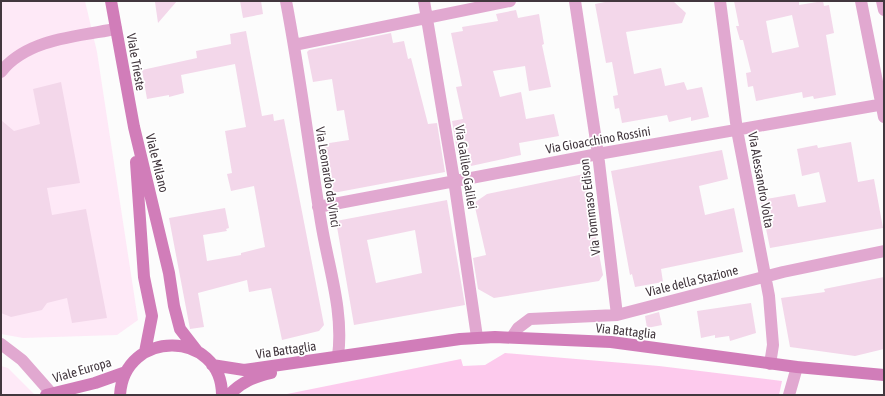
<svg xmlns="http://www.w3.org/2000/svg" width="885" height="396" font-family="'Asap Condensed',sans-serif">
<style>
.built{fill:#fee9f7}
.green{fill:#fdcaed}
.building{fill:#f3d7ea;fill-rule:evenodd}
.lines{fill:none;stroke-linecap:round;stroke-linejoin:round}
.minor{stroke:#e1a8d0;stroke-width:12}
.secondary{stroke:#d17db9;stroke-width:12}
.labels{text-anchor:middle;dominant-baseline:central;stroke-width:3.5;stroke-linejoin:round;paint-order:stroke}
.street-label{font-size:13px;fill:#42373e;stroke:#fff}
</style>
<rect width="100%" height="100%" fill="#fcfcfc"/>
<path class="built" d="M1,1H85L97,52L138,320L117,335L23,338L1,334Z
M1,366L8,368L34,394L1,395Z"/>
<path class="green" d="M505,353L659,366L782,381L779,395H282L461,359L463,366L485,365Z"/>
<path class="building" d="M164,1H177L158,23L155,2Z
M240,1H261L263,14L243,18Z
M610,1H673L686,13L682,23L626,32L634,74L661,68L665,86L684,82L687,90L702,87L709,117L691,121V117L669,122L667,115L622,123L619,108L615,109L613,96L618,95L612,62L606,63L595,4Z
M734,1H799V5L823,1L824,6L829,5L834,33L826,35L836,95L814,99L813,96L803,98L802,92L756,101L753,86L748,87L746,73L751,72L743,40H740L736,26H739ZM792,15L799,47L772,53L766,21Z
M516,10L518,18L539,14L544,44L542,45L551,87L529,91L525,66L493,71L500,97L521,92L526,119L554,114L559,136L519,143L521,155L471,166L468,150L457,151L452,121L463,119L456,87L462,86L451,33L463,31L462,27L498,21L496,14Z
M246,31L262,116L273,114L274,121L284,119L324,325L319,331L282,340L271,288L249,292L247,280L198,293L204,327L190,329L169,218L225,208L229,228L226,229L227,231L203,235L207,261L241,255V253L265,247L254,186L231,191L227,174L232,173L225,131L246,127L235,64L181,75L184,93L169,97V95L147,99L142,70L197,58L196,51L231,44L230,34Z
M391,33L393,43L404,41L408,59L411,58L428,124L437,123L445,172L333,193L323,144L349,140L344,110L337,111L332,79L313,82L307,52L309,50Z
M61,82L80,183L47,188L52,215L86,209L107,318L72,323L67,298L47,303L42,310L11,317L1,313V120L14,131L40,124L33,89Z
M851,142L858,182L874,179L883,228L770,248L760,200L795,194L798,207L826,202L819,172L802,176L797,149L817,145L818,148Z
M722,150L728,179L699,186L705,215L734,208L743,252L661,269L663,282L635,287L632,274L630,275L611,171Z
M584,174L603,275L599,281L494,298L478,289L473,258L486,255L474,203L487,194Z
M447,200L465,305L354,325L336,221ZM415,230L422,273L376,283L367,240Z
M884,277V349L855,356L790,347L781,298L825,292L824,289Z
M751,303L756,333L730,341L729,336L715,338V335L701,338L697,311Z
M659,312L662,325L647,328L645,316Z"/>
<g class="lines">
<path class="minor" d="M286,1C300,74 309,148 321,222C328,266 344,311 338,356
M424,1L454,180L477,337
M575,1L598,154L617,315
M720,1L737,130L769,296L773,345L770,364
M861,1L884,117
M882,1L884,10
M294,45L510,1
M1,72C26,39 78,36 116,29
M318,207L598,154L884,104
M512,337L518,328L530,319L617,315L783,272L884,251
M1,344L22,360L52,394
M789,395L797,367"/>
<path class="secondary" d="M111,1L134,127L169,273L174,306L180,329L197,351
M136,162L144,277L152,316L145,352
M212,365L244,370L460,339L495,337L611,342L797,367L884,375
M46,395L95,383L126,372
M120,395C124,328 222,330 222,395
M229,395C241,382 254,377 271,373"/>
</g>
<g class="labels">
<g class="street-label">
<text transform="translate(136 62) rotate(80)">Viale Trieste</text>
<text transform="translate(598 140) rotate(-10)">Via Gioacchino Rossini</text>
<text transform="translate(157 163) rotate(76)">Viale Milano</text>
<text transform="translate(466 167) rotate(81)">Via Galileo Galilei</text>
<text transform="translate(328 177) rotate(81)">Via Leonardo da Vinci</text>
<text transform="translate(761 180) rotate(80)">Via Alessandro Volta</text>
<text transform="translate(590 207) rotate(-97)">Via Tommaso Edison</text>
<text transform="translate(692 281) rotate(-14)">Viale della Stazione</text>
<text transform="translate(626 331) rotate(6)">Via Battaglia</text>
<text transform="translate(286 350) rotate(-8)">Via Battaglia</text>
<text transform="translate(82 370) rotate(-16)">Viale Europa</text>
</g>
</g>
<rect width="885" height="396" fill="none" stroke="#42373e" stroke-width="4"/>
</svg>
